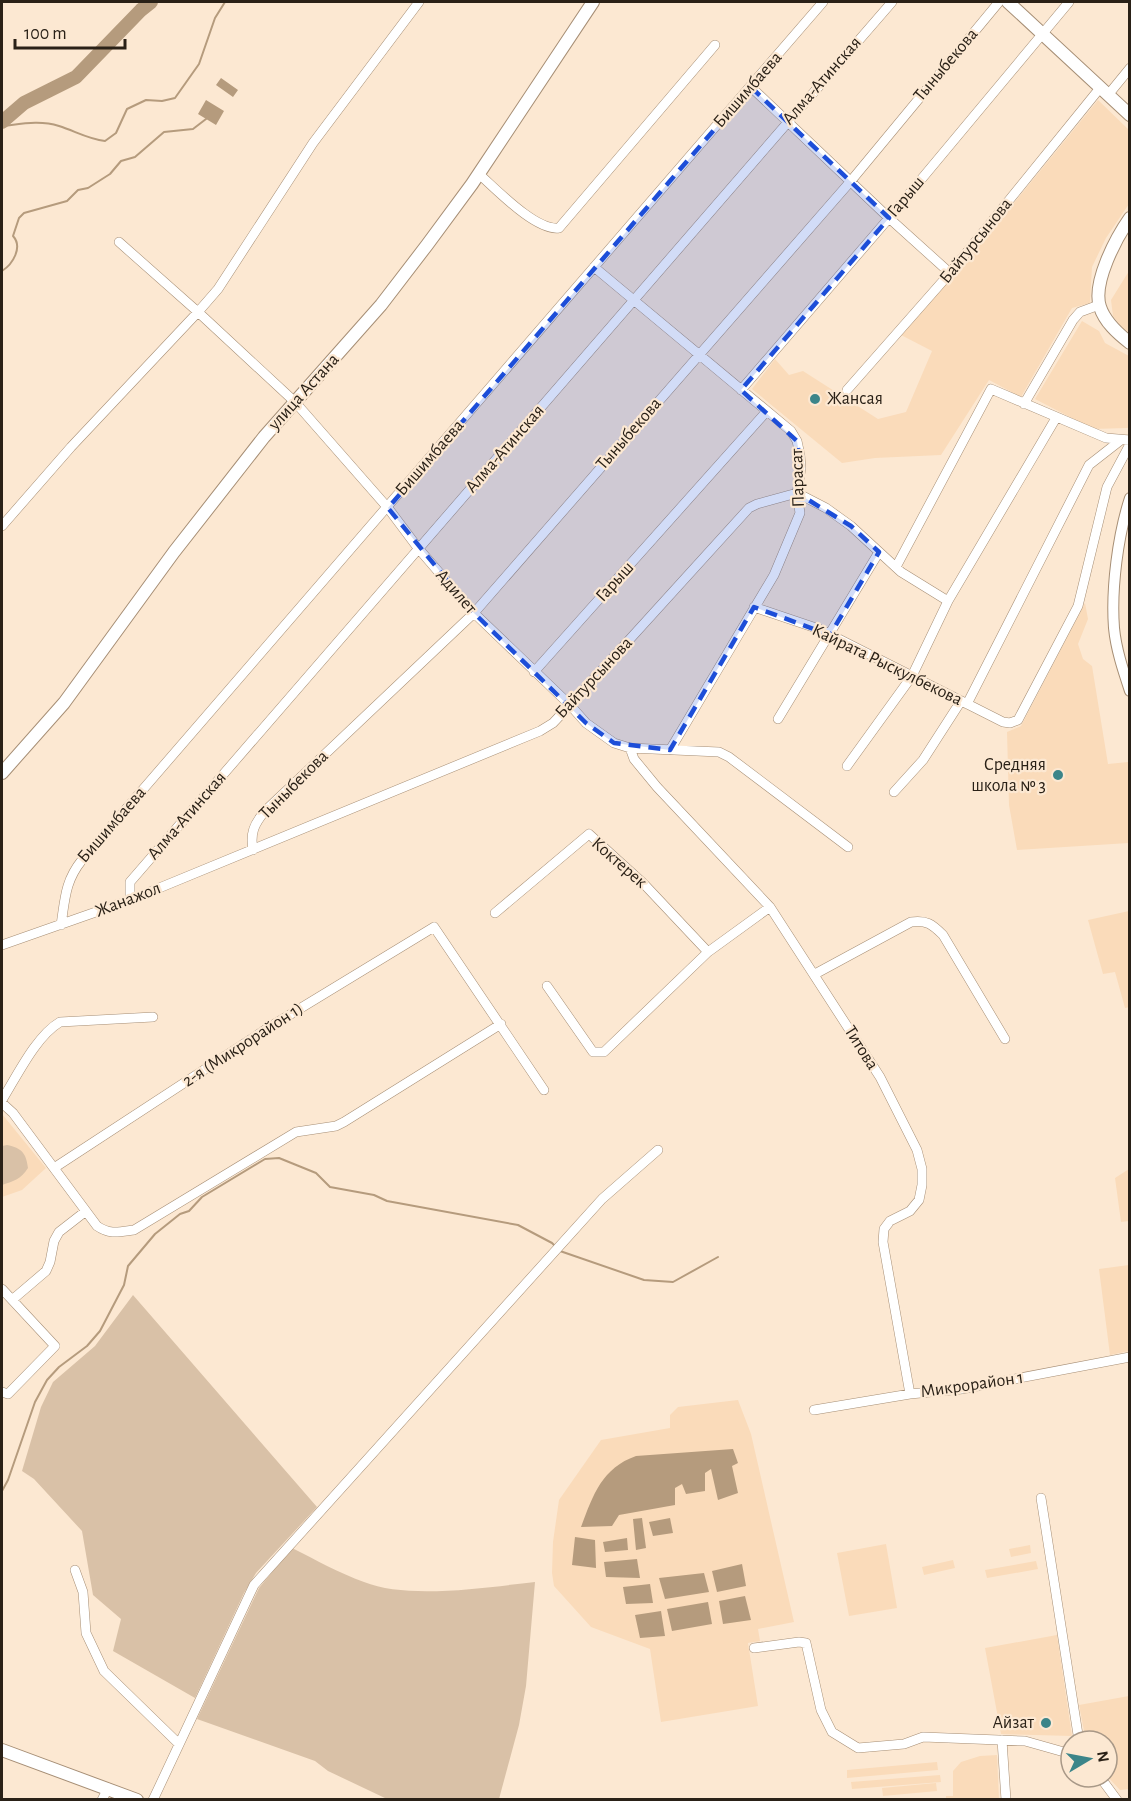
<svg xmlns="http://www.w3.org/2000/svg" width="1131" height="1801" font-family="'Alegreya Sans',sans-serif">
<style>
.built{fill:#fadbba}
.green{fill:#d9c1a7}
.water{fill:#b59b7d}
.lines{fill:none;stroke-linecap:round;stroke-linejoin:round}
.stream{stroke:#b59b7d;stroke-width:2}
.river{stroke:#b59b7d;stroke-width:14}
.minor-casing{stroke:#a68e75;stroke-width:10}
.tertiary-casing{stroke:#a68e75;stroke-width:12}
.secondary-casing{stroke:#a68e75;stroke-width:14}
.minor{stroke:#fff;stroke-width:9}
.tertiary{stroke:#fff;stroke-width:10}
.secondary{stroke:#fff;stroke-width:12}
.marked{fill:#1d4ed8;fill-opacity:0.2;stroke:#1d4ed8;stroke-width:4.5;stroke-dasharray:12 8;stroke-linejoin:round}
.poi-dot{fill:#3c8589;stroke:#fce8d2;stroke-width:2}
.labels{text-anchor:middle;dominant-baseline:central;stroke-width:4.5;stroke-linejoin:round;paint-order:stroke}
.street-label{font-size:18px;fill:#2a2117;stroke:#fce8d2}
.poi-label{font-size:18px;fill:#2a2117;stroke:#fce8d2;text-anchor:end}
</style>
<rect width="100%" height="100%" fill="#fce8d2"/>
<path class="built" d="M1098,100L1129,130V204L1106,238L1092,267L1090,303L1072,308L1021,397L989,380L941,455L875,458L842,463L752,389L775,359L789,375L803,371L878,419L906,412L932,351L901,335L969,258Z
M1129,271V332L1124,330L1113,316L1111,300Z
M1082,321L1099,331L1105,343L1129,356L1130,427L1127,428L1093,429L1035,399Z
M1085,603L1088,619L1078,644L1083,659L1092,666L1108,764L1128,762L1129,843L1017,850L1009,805L1007,732L1021,726Z
M1129,911L1130,1007L1125,1008L1115,972L1103,974L1088,920Z
M2,1114L46,1168L22,1190L2,1197Z
M1129,1169V1221L1121,1222L1115,1178Z
M1129,1265V1351L1110,1355L1099,1269Z
M738,1400L751,1434L794,1622L758,1629L760,1641L748,1643L758,1706L661,1722L650,1649L591,1627L554,1586L552,1573L553,1542L559,1500L601,1440L670,1428V1415L678,1407Z
M886,1544L897,1608L849,1616L837,1553Z
M1030,1545L1031,1553L1011,1557L1009,1549Z
M953,1560L955,1568L924,1575L922,1567Z
M1036,1561L1038,1569L987,1578L985,1570Z
M1057,1635L1072,1736L1001,1734L985,1648Z
M1129,1696V1789L1120,1790L1107,1776V1741H1086L1079,1705Z
M997,1755L999,1799H946V1796H953V1771L961,1762L980,1756Z
M937,1762L938,1770L847,1778V1770Z
M940,1775L941,1782L852,1789L851,1782Z
M936,1783L937,1791L883,1796L882,1788Z"/>
<path class="green" d="M7,1145C22,1148 26,1153 28,1168C21,1179 14,1181 2,1185V1146Z
M133,1295L317,1507L256,1573L244,1593L195,1698L113,1651L121,1619L93,1595L82,1531L34,1479L22,1471L41,1407L53,1382L95,1346Z
M292,1548C316,1560 339,1573 364,1582C408,1600 488,1587 535,1582L526,1686L519,1725L499,1799H387L328,1771L315,1761L197,1719L259,1588Z"/>
<path class="water" d="M221,78L238,90L233,97L216,85Z
M206,100L224,111L216,125L198,114Z
M733,1449L738,1463L732,1466L738,1493L718,1500L711,1469L705,1473V1491L686,1494L682,1484L675,1488V1505L619,1515L612,1526L581,1527C593,1495 602,1468 636,1456Z
M642,1518L646,1548L636,1550L633,1519Z
M670,1518L673,1533L653,1536L649,1522Z
M575,1537L595,1540L596,1568L572,1565Z
M627,1538L628,1550L605,1552L603,1542Z
M637,1559L640,1578L606,1577L604,1562Z
M742,1564L746,1586L717,1592L712,1571Z
M704,1573L709,1592L665,1599L659,1578Z
M650,1584L653,1603L626,1604L623,1587Z
M745,1596L751,1620L723,1624L719,1601Z
M708,1602L712,1624L672,1631L667,1609Z
M661,1611L665,1636L640,1638L635,1615Z"/>
<g class="lines">
<path class="stream" d="M2,126C21,124 40,120 59,126C75,131 88,139 105,141L116,133L127,109L146,100L162,101L175,98L199,64L215,18L225,2
M2,271C13,264 23,247 13,236L19,218L24,213L67,201L78,190L88,188L110,174L121,161L135,157L164,132L193,129L206,119
M560,1251L644,1280L673,1282L718,1257
M2,1491L8,1480L35,1402L47,1380L59,1367L87,1346L100,1331L124,1285L128,1266L155,1234L180,1214L189,1211L202,1197L265,1159L279,1158L316,1173L330,1187L374,1195L387,1201L518,1225L552,1243L556,1247"/>
<path class="river" d="M2,122L24,103L76,77L141,10L151,2"/>
<defs>
<path id="minor" d="M751,87L889,218L950,273
M1108,95L1130,68
M479,174C497,190 536,231 559,228L715,45
M119,242L198,312L295,402L388,508L418,548L474,613L570,705L586,723L614,743L630,748L719,752L729,757L848,847
M594,267L791,431L797,441L800,455L801,468L797,493L800,513L774,575L670,750
M741,390L889,218L1069,2
M847,390L950,273L1100,88
M1024,404L1073,320L1080,312L1099,305
M797,493L826,508L851,526L901,572L948,601
M2,526L71,447L198,312L218,289L313,143L419,2
M896,567L991,389L1106,438L1130,440
M754,607L819,629L1003,722L1010,723L1018,720L1078,606L1107,487L1130,444
M534,672L767,411
M967,704L1089,465L1121,440
M778,719L879,552
M630,748L634,759L657,787L770,907L880,1077L917,1150L922,1169V1185L919,1200L910,1211L890,1221L884,1229L883,1242L910,1394
M847,766L912,676L948,601L1056,418
M894,792L923,760L961,701
M253,850C250,833 254,824 265,811L474,613L850,182L999,2
M130,900V882L892,2
M495,913L589,834L643,883L708,952
M61,925C65,899 65,881 82,860L823,2
M2,945L130,900L540,731L553,723L570,705L749,508L757,504L797,493
M815,974L911,922C927,920 932,924 943,935L1005,1039
M547,986L593,1052H604L708,952L770,907
M2,1100C17,1076 36,1036 60,1022L153,1017
M2,1103L13,1113L97,1226C110,1235 119,1232 134,1230L296,1132L336,1126L344,1122L501,1024
M54,1168L268,1028L434,927L544,1090
M2,1289L55,1346L8,1394L2,1392
M12,1300L46,1271L50,1262L54,1241L59,1232L86,1211
M814,1410L910,1394L962,1389L1130,1357
M1041,1498L1079,1741
M75,1570L83,1592L86,1633L104,1671L178,1743
M754,1648L799,1642L806,1643L821,1710L832,1732L858,1748L904,1744L923,1737L1025,1741L1071,1754
M1002,1740L1006,1800
M1100,1777L1117,1800
M102,1800L108,1788
M153,1800L254,1585L602,1199L658,1150"/>
<path id="tertiary" d="M1130,498C1118,535 1111,588 1114,628C1116,649 1123,670 1130,691"/>
<path id="secondary" d="M1008,2L1130,115
M1130,218C1116,238 1092,283 1100,307C1105,322 1117,333 1130,343
M2,773L64,703L174,552L264,437L381,305L427,245L472,184L593,2
M2,1750L137,1800"/>
</defs>
<use href="#minor" class="minor-casing"/>
<use href="#tertiary" class="tertiary-casing"/>
<use href="#secondary" class="secondary-casing"/>
<use href="#minor" class="minor"/>
<use href="#tertiary" class="tertiary"/>
<use href="#secondary" class="secondary"/>
</g>
<path class="marked" d="M751,87L889,218L741,390L797,441L801,468L797,493L851,526L879,552L830,635L754,607L670,750L614,743L586,723L474,613L388,508Z"/>
<g class="poi-dot">
<circle cx="815" cy="399" r="6"/>
<circle cx="1058" cy="775" r="6"/>
<circle cx="1046" cy="1723" r="6"/>
</g>
<g class="labels">
<g class="street-label">
<text transform="translate(946 65) rotate(-50)">Тыныбекова</text>
<text transform="translate(822 81) rotate(-49)">Алма-Атинская</text>
<text transform="translate(748 90) rotate(-49)">Бишимбаева</text>
<text transform="translate(906 197) rotate(-50)">Гарыш</text>
<text transform="translate(976 241) rotate(-51)">Байтурсынова</text>
<text transform="translate(304 392) rotate(-48)">улица Астана</text>
<text transform="translate(629 434) rotate(-49)">Тыныбекова</text>
<text transform="translate(505 449) rotate(-49)">Алма-Атинская</text>
<text transform="translate(430 458) rotate(-49)">Бишимбаева</text>
<text transform="translate(798 478) rotate(-92)">Парасат</text>
<text transform="translate(615 582) rotate(-48)">Гарыш</text>
<text transform="translate(456 592) rotate(49)">Адилет</text>
<text transform="translate(887 665) rotate(26)">Кайрата Рыскулбекова</text>
<text transform="translate(594 678) rotate(-47)">Байтурсынова</text>
<text transform="translate(294 785) rotate(-45)">Тыныбекова</text>
<text transform="translate(187 816) rotate(-49)">Алма-Атинская</text>
<text transform="translate(112 825) rotate(-49)">Бишимбаева</text>
<text transform="translate(619 863) rotate(41)">Коктерек</text>
<text transform="translate(128 900) rotate(-21)">Жанажол</text>
<text transform="translate(243 1045) rotate(-33)">2-я (Микрорайон 1)</text>
<text transform="translate(861 1048) rotate(58)">Титова</text>
<text transform="translate(972 1385) rotate(-8)">Микрорайон 1</text>
</g>
<g class="poi-label">
<text x="827" y="399" text-anchor="start">Жансая</text>
<text x="1046" y="765">Средняя<tspan x="1046" dy="21">школа № 3</tspan></text>
<text x="1034" y="1723">Айзат</text>
</g>
</g>
<rect width="1131" height="1801" fill="none" stroke="#2a2117" stroke-width="6"/>
<g transform="translate(1089 1759) rotate(80)"><circle r="28" fill="#fce8d2" stroke="#a89887" stroke-width="1.5"/>
<path d="M0-4.5L10 22L0 15L-10 22Z" fill="#3c8589"/>
<text y="-9" font-size="16" font-weight="bold" text-anchor="middle" fill="#2a2117">N</text>
</g>
<path d="M15 39v9h110v-9" fill="none" stroke="#2a2117" stroke-width="3"/>
<text x="24" y="39" font-size="18" fill="#2a2117" stroke="#fce8d2" stroke-width="4.5" paint-order="stroke">100 m</text>
</svg>
